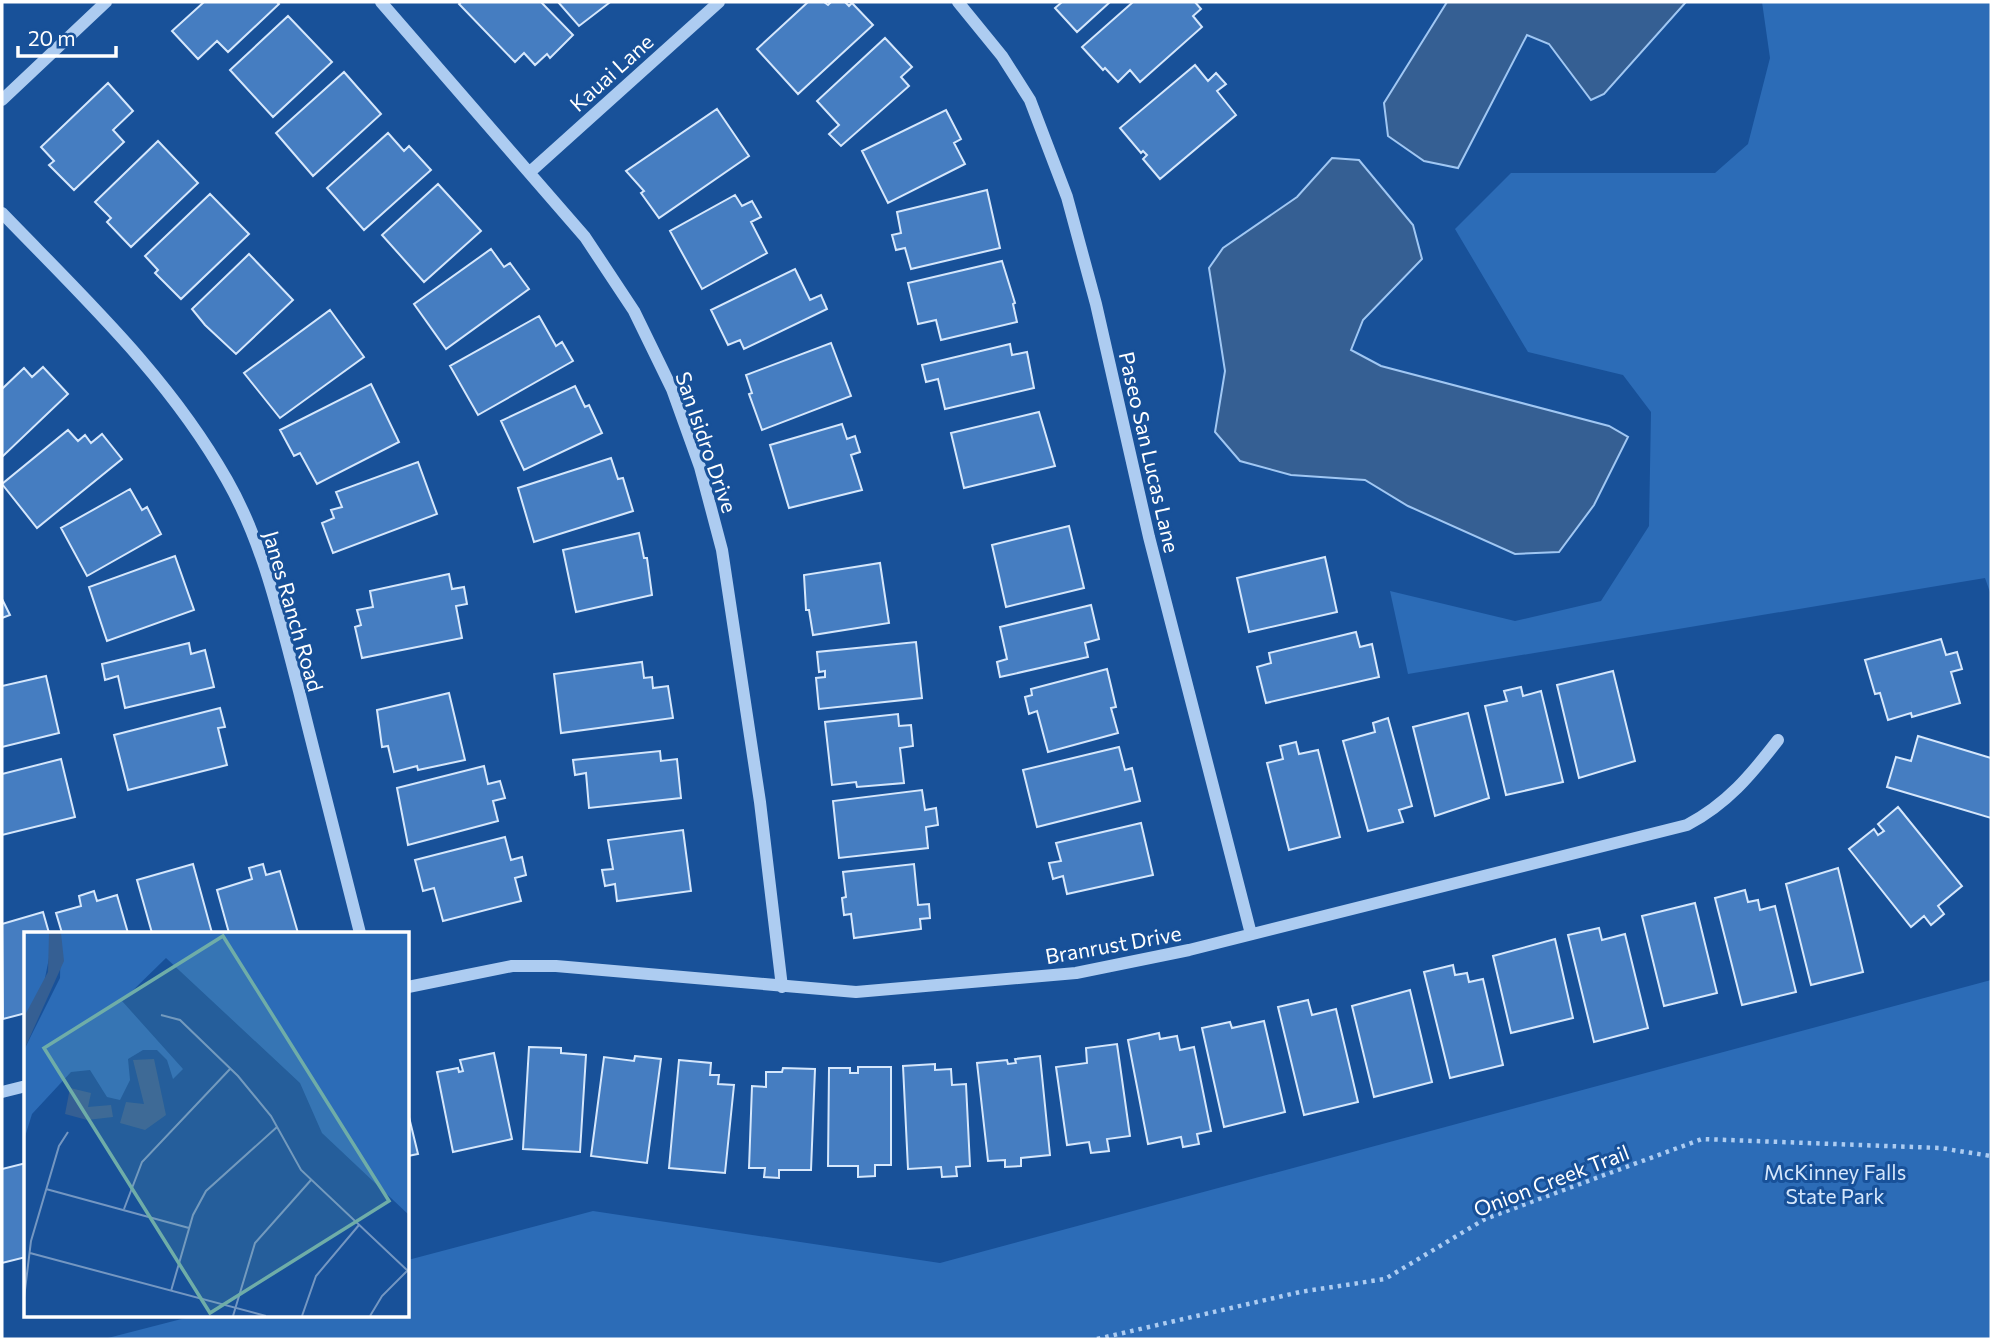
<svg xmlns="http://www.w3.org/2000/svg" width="1993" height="1341" font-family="Commissioner,sans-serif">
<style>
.green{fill:#2c6cb7}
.water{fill:#355f93;stroke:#a0c7f3;stroke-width:2}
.building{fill:#457dc1;stroke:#d5e7fc;stroke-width:2}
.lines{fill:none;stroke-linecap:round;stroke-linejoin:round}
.path{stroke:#adccf1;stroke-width:4.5;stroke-dasharray:3.5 5;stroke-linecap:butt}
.minor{stroke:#adccf1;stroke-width:12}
.labels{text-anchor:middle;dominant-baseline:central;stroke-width:6;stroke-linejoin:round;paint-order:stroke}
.street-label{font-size:21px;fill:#fff;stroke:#185199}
.park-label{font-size:21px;fill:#d5e7fc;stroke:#185199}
.inset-road{fill:none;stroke:#7497c2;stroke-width:2}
.view{fill:#6fada8;fill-opacity:0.15;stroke:#6fada8;stroke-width:3.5}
.inset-edge{fill:none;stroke:#fff;stroke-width:3.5}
</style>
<rect width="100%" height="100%" fill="#185199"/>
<path class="green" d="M1762,2H1991V595L1985,578L1408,674L1390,591L1515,621L1601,601L1649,526L1651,412L1623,375L1528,352L1455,229L1511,173H1715L1748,144L1770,58Z
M1991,980V1339H104L197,1315H408V1260L593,1211L940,1263Z"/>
<path class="water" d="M1447,2H1686L1604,94L1591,100L1549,44L1527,35L1458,168L1424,161L1388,136L1384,103Z
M1332,158L1359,160L1413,225L1422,259L1363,320L1351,350L1381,366L1609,426L1628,437L1594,505L1559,552L1515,554L1408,506L1365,480L1291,475L1240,461L1215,432L1225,371L1209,268L1223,248L1297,197Z"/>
<path class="building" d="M204,2H277L279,4L228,52L217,41L198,59L172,31Z
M461,2H541L573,35L550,58L547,54L535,65L524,53L515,62L459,4Z
M558,2H607L609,3L579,26Z
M808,2H824L828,5L831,2H845L849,6L852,3L873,25L798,94L757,49Z
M1062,2H1110L1077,32L1055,8Z
M1133,2H1195L1201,9L1193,16L1202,27L1140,82L1130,70L1118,82L1105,68L1103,70L1082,47Z
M288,16L332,62L273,117L230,70Z
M885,38L912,67L901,77L909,86L841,146L829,134L839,125L817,101Z
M1195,65L1208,81L1216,73L1226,84L1217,91L1236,115L1160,179L1143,159L1147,155L1143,151L1141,153L1120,128Z
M344,72L381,114L313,176L276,133Z
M108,83L133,111L113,130L124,142L74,190L49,165L54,161L41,147Z
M717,109L749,156L659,218L641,193L644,191L626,171Z
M946,110L961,139L954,143L965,164L888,203L862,151Z
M388,133L404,151L409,146L431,170L364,230L327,188Z
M158,141L198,183L131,247L107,222L111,218L95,202Z
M438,184L481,231L424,282L382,235Z
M987,190L1000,248L911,269L905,248L896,250L892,235L901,233L897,212Z
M210,194L249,234L181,299L155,273L158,270L145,256Z
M735,195L742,206L752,201L761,217L751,222L767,253L702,289L670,231Z
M491,249L504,267L510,263L529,289L446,349L414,304Z
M249,254L293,300L236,354L205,325L192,309Z
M1002,261L1015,303L1013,304L1017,322L941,340L936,320L918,324L908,283Z
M795,269L810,300L821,295L827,309L744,349L740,340L728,345L711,310Z
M330,310L364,357L280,418L244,373Z
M539,316L556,346L562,342L573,361L478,415L450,366Z
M831,343L851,396L762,430L749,394L752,393L746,375Z
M1010,344L1012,355L1027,352L1034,388L945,409L938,379L926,382L922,365Z
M43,367L68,394L2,457V389L24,368L32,377Z
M371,384L399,442L317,484L300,453L294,456L280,430Z
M575,386L585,407L589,405L602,433L524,470L501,421Z
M1039,412L1055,466L964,488L951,433Z
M842,424L847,439L855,436L860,452L851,455L862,490L789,508L770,445Z
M68,430L78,441L85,435L91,443L102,434L122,459L37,528L2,484Z
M611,458L618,479L623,478L633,511L534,542L518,488Z
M418,462L437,514L333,553L322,523L334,518L331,510L342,507L336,492Z
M130,489L142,510L147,507L161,534L87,576L61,528Z
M1069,526L1084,588L1006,607L992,545Z
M639,533L644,558H647L652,595L576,612L563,550Z
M175,556L194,610L107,641L89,587Z
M1325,557L1337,612L1249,632L1237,578Z
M880,563L889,623L813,635L809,610H806L804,575Z
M449,574L452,589L464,587L467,604L456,606L462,638L362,658L355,627L361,625L357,610L373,607L370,591Z
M2,599L10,615L2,618Z
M1091,605L1099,639L1085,643L1088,657L1000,677L997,662L1007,659L1000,627Z
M1356,632L1360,647L1372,644L1379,677L1266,703L1257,667L1271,663L1269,653Z
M1941,639L1946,655L1957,652L1962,669L1951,672L1960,703L1912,717L1911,713L1888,720L1880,693L1875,694L1865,660Z
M916,642L922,698L819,709L816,678L825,677V671L819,672L817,652Z
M189,643L191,654L205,650L214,687L125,708L118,676L105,680L102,664Z
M642,662L644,678L652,677L653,688L668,686L673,718L561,733L554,674Z
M1107,669L1116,707L1111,708L1118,733L1048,752L1037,711L1029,714L1025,697L1032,695L1031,689Z
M1613,671L1635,761L1579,778L1557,685Z
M46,676L59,733L2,747V686Z
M1521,687L1523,696L1541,691L1563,782L1506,795L1485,706L1507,701L1504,691Z
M449,693L465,760L418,770L417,766L394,772L388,746L382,747L377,710Z
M220,708L225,727L218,728L227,765L128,790L114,735Z
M1468,713L1489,798L1435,816L1413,727Z
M898,714L899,726L911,725L913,746L900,748L904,783L857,787L856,782L832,785L825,722Z
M1388,718L1412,806L1399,810L1403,822L1368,831L1343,741L1375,732L1373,723Z
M1918,736L1991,758V818L1887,787L1896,757L1911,761Z
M1296,742L1299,754L1318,750L1340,837L1289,850L1267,763L1283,759L1280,746Z
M1119,747L1125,770L1132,768L1140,801L1037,827L1023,770Z
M660,751L661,761L677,759L681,798L589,808L586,773L575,775L573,760Z
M61,759L75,817L2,835V774Z
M484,766L488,784L500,781L505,798L493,801L498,821L408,845L397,788Z
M922,790L925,810L936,808L938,825L926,827L928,848L839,858L833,801Z
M1898,807L1962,886L1938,906L1944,914L1931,925L1924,916L1911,927L1849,849L1874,829L1878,835L1884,831L1878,824Z
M1141,823L1153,875L1067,894L1063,876L1053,879L1049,863L1061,861L1056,843Z
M683,830L691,891L617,901L615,884L605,886L602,870L613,869L608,840Z
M505,837L511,860L522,857L526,875L515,878L521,901L443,921L434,888L423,891L415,860Z
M193,864L212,933H152L137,880Z
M263,864L266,875L280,871L298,933H229L217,890L252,879L249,868Z
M914,864L918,905L929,904L930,918L920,919L921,929L854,938L851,914L844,915L842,898L846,897L843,872Z
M1838,868L1863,972L1811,985L1786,884Z
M1745,890L1748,902L1758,900L1760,910L1775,906L1796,992L1742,1005L1715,898Z
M94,891L97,901L117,895L128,933H62L56,913L81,906L79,896Z
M1695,903L1717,993L1664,1006L1642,916Z
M43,912L49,933H26V1013L3,1019L2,924Z
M1599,928L1602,940L1625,934L1648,1028L1594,1042L1568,935Z
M1555,939L1573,1018L1511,1033L1493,956Z
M1453,965L1455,975L1467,973L1469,982L1483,979L1503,1065L1450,1078L1424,972Z
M1410,990L1432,1082L1374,1097L1352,1006Z
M1308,1000L1312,1015L1336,1009L1358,1102L1304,1115L1278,1007Z
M1264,1021L1285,1112L1224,1127L1202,1028L1230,1022L1232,1028Z
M1159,1033L1160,1039L1177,1036L1180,1050L1194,1047L1211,1131L1197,1134L1199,1144L1183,1147L1181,1137L1148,1144L1128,1040Z
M1117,1044L1130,1136L1107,1139L1109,1151L1091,1153L1089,1142L1067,1145L1056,1067L1087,1063L1086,1048Z
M529,1047L561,1048V1053L586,1055L580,1152L523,1149Z
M494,1053L512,1139L453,1152L437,1072L458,1068L459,1072L463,1071L460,1060Z
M635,1056L661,1059L647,1163L591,1156L604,1057L634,1061Z
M1040,1056L1050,1155L1021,1158V1166L1005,1167V1160L988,1161L977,1063L1007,1060L1008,1064L1016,1063L1015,1059Z
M679,1060L711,1063L710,1075H719L718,1084L734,1085L725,1173L669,1168Z
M935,1064V1070L951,1069L952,1085L966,1084L970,1166L956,1167L957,1176L942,1177L941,1167L908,1169L903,1066Z
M858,1067H891V1165H875V1176L858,1177V1166H828L829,1068H850V1073H858Z
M783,1068L815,1069L811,1170H779V1178L764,1177L765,1168H749L752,1086L766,1087V1072H782Z
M408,1113L418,1154L408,1156Z
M26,1163V1257L2,1263V1169Z"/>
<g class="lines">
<path class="path" d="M1097,1339L1300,1292L1385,1279L1485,1219L1702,1139L1940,1148L1991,1156"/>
<path class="minor" d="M381,2L585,237L634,311L672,389L700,467L722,550L760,802L782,987
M958,2L1002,56L1030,100L1067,197L1096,304L1149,537L1251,934
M2,100L106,2
M530,172L719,2
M2,213C83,297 169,377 227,480C264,545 280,619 299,691C319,772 340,853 360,933
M408,987L512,966H556L856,992L1076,973L1189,950L1687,825C1727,804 1751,775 1778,740
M2,1092L26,1086"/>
</g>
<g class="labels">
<g class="street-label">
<text transform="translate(611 72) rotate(-42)">Kauai Lane</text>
<text transform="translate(707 442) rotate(71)">San Isidro Drive</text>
<text transform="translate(1150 452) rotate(77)">Paseo San Lucas Lane</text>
<text transform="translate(294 611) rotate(74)">Janes Ranch Road</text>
<text transform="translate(1113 944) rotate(-10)">Branrust Drive</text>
<text transform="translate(1551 1180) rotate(-21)">Onion Creek Trail</text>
</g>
<g class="park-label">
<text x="1835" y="1171">McKinney Falls<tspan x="1835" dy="24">State Park</tspan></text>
</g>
</g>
<g transform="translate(24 932)">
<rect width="385" height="385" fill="#185199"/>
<path d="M0,1H25L27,16L19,56L0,85ZM37,1H385V283L298,201L276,151L142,26L98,69L159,137L149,147L143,128L133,118H119L104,127L106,148L96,168L83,165L66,138L47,140L8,182L0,208V118L36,46Z" fill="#2c6cb7"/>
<path d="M25,1H37L40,29L0,118V85L24,40ZM130,127L142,183L121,198L96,191L102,170L120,172L109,128ZM46,156L67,161L64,175L87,173L89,185L63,188L41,182Z" fill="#355f93"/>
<path class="inset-road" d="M137,83L156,88L214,144L247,184L277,238L385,340M22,257L165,296M100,277L118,230L206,137M6,321L242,384M147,359L169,283L182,259L253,195M0,366L7,309L35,214L44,200M209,384L231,311L287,248M278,384L292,344L335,293M346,384L358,364L383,339"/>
<path class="view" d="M199,4L365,269L186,381L20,116Z"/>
<rect width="385" height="385" class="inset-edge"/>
</g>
<rect width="1993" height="1341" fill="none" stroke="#ffffff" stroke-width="7"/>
<path d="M18 46v10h98v-10" fill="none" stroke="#ffffff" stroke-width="3.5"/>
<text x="28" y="46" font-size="21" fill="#ffffff" stroke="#185199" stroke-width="5" paint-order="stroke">20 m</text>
</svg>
